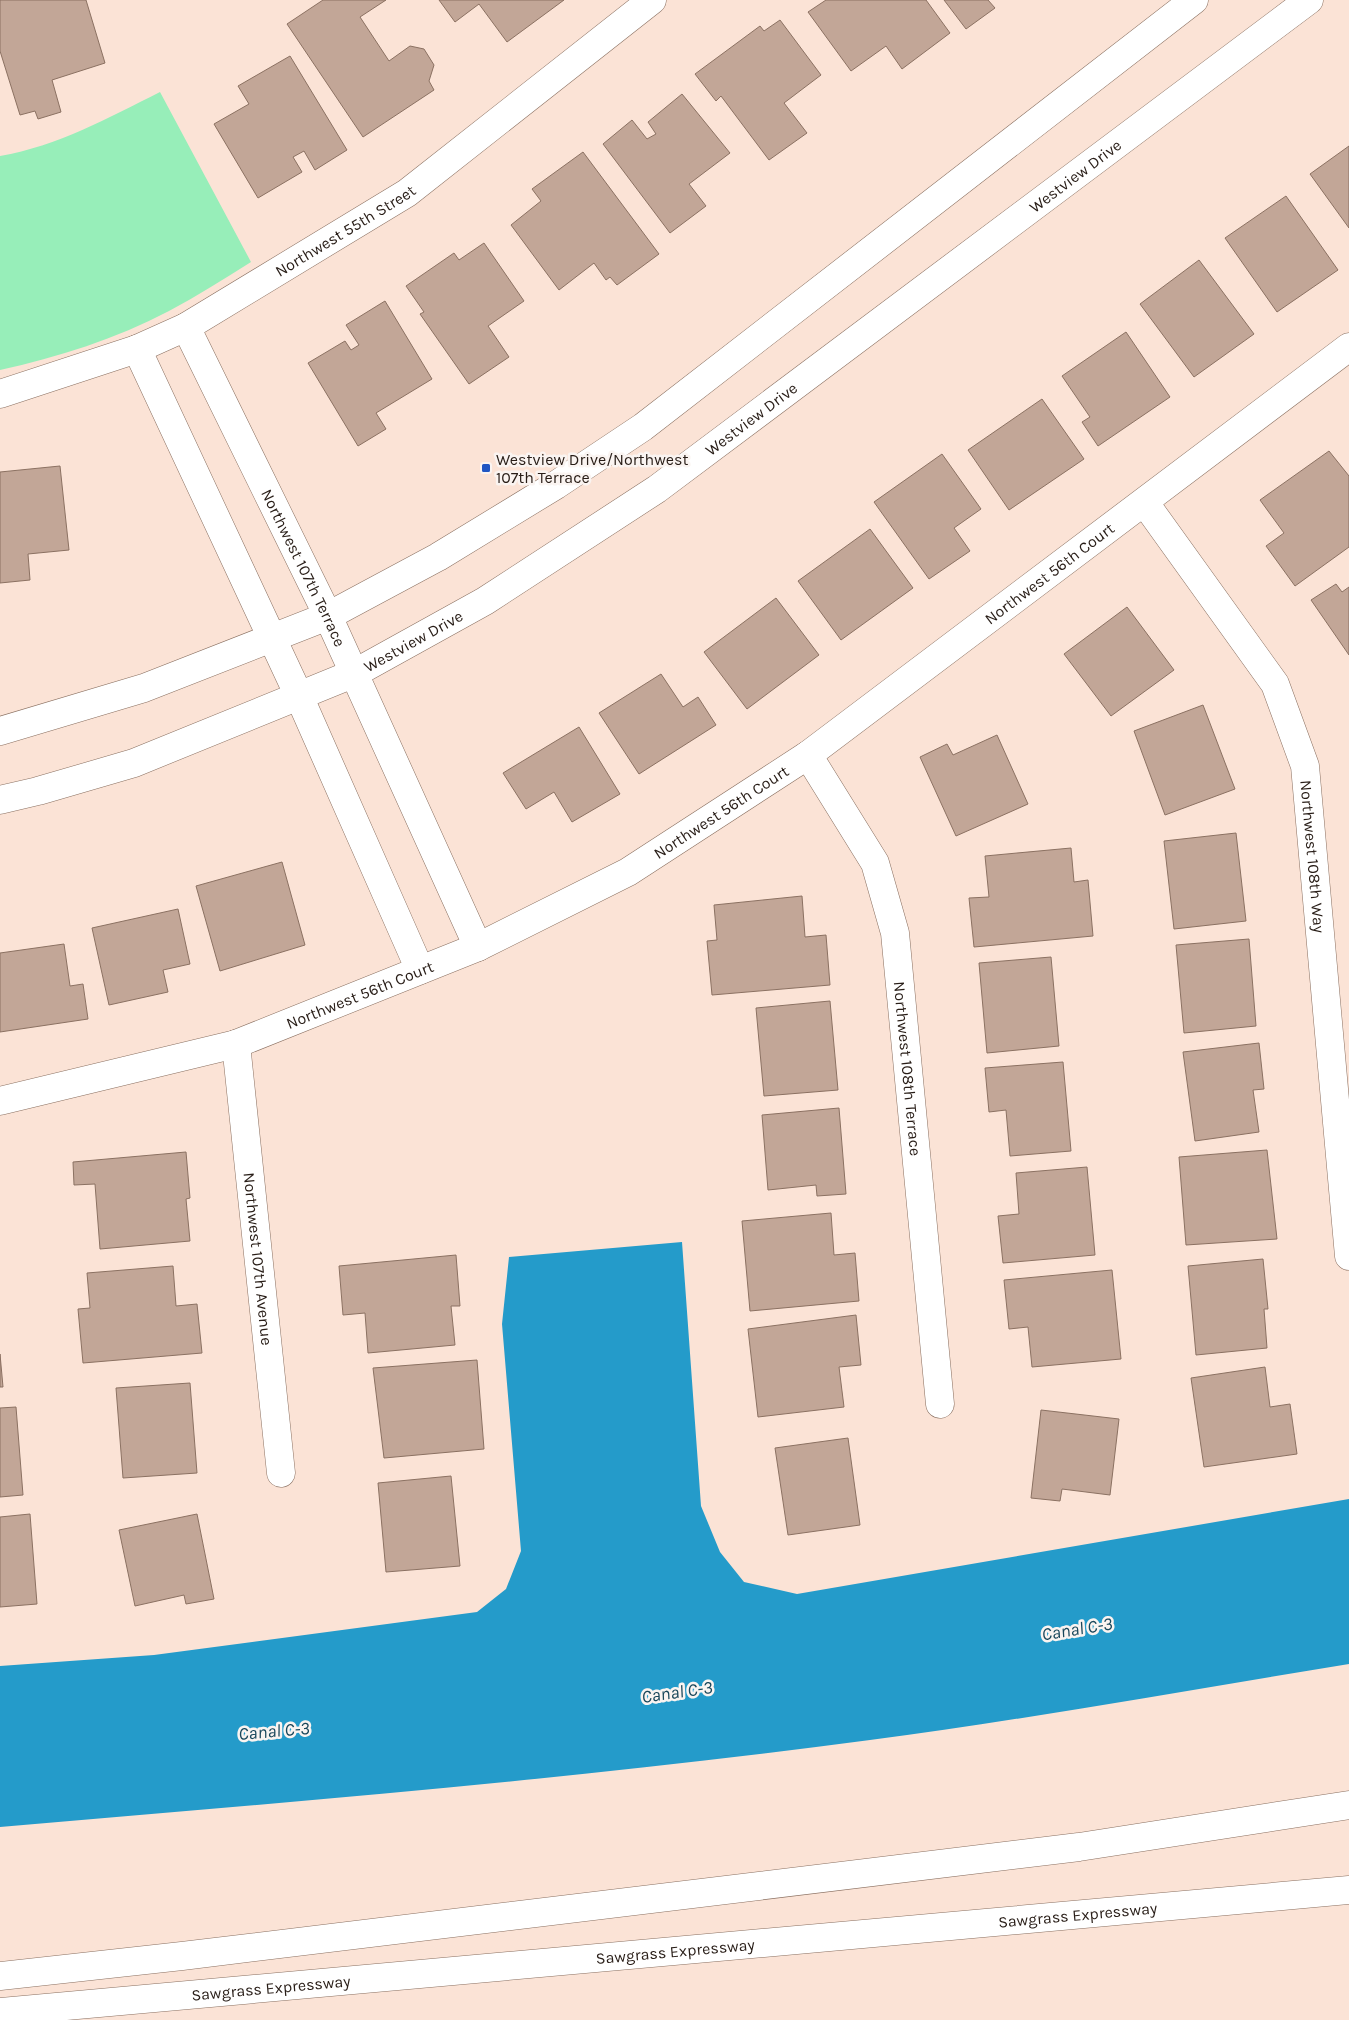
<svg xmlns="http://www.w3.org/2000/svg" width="1349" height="2020" font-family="Karla,sans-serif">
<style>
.green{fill:#97eeb9}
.water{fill:#249bca}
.building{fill:#c2a697;stroke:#8b7162}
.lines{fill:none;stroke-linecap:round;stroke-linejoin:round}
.minor-casing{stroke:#8a7061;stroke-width:29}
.highway-casing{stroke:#8a7061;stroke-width:29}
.minor{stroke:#fff;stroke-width:28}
.highway{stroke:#fff;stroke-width:28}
.poi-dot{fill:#2056c3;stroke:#faf4f1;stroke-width:2}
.labels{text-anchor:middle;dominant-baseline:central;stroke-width:5;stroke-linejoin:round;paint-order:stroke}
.street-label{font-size:16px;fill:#281d17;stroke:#faf4f1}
.poi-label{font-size:16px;fill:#281d17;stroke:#faf4f1;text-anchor:start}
.water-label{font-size:18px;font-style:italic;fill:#19475b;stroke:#faf4f1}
</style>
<rect width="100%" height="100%" fill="#fbe3d6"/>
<path class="green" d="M160,92L251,262C224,279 197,296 169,311C116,339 58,357 0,370V156C58,146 108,118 160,92Z"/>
<path class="water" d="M682,1242L701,1506L720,1552L744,1582L797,1594L1349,1499V1664C1189,1690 1030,1719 870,1740C581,1779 290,1802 0,1827V1666L154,1655L477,1612L506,1589L521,1551L502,1324L509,1257Z"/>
<path class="building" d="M0,0H86L105,63L52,80L61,112L38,119L35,111L20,115L0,51Z
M323,0H386L360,17L389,61L410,46L424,49L434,65L429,81L434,90L363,137L287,24Z
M439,0H564L507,42L479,4L455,22Z
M826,0H926L950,33L902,69L886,46L851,71L808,12Z
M944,0H988L995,8L966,29Z
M780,20L821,75L784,103L807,133L769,160L721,96L716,101L695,74L760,26L764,31Z
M290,56L347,150L315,170L304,151L293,157L302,172L258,198L214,124L249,104L238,86Z
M682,94L730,153L689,184L706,206L670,233L603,144L632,120L647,139L656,134L648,122Z
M1349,146V228L1310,174Z
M583,152L659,254L617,285L610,277L606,280L594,263L559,290L511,225L541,201L532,189Z
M1286,196L1338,270L1277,312L1225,238Z
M484,243L524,301L488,326L509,357L469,384L420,314L424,312L406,286L454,253L459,260Z
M1199,260L1254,334L1194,377L1140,304Z
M385,301L432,379L376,413L386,429L358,446L308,363L345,341L351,350L359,345L346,325Z
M1126,332L1170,397L1098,446L1082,422L1090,417L1062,376Z
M1042,399L1084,459L1009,510L968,450Z
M1329,451L1349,476V547L1295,586L1266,546L1284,533L1260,500Z
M942,454L981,509L954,528L970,551L929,579L874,502Z
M60,466L69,550L28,554L30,580L0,583V472Z
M870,529L913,588L841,640L798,581Z
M1336,584L1342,592L1349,587V655L1311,600Z
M776,598L819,655L747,709L704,652Z
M1127,607L1174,670L1111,716L1064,654Z
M661,674L683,707L698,697L716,725L639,774L599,713Z
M1203,705L1235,789L1165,815L1134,731Z
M579,727L620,794L572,822L554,792L526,809L503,773Z
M997,735L1028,804L956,836L920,757L947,744L953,755Z
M1236,833L1246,921L1174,929L1164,841Z
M1071,848L1074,882L1088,880L1093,936L974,947L969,898L989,897L985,856Z
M282,862L305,945L220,971L196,886Z
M802,896L805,937L826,935L830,985L712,995L707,941L717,940L714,905Z
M178,909L190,964L163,970L168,992L109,1005L92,928Z
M1249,939L1256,1026L1184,1033L1176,945Z
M64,944L70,986L83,984L88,1019L0,1032V953Z
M1051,957L1059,1046L987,1053L979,963Z
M830,1001L838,1090L764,1096L756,1008Z
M1259,1043L1264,1089L1253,1090L1259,1132L1195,1141L1183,1052Z
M1063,1062L1071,1151L1010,1156L1006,1110L989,1112L985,1068Z
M839,1108L846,1194L817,1196L816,1185L768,1190L762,1115Z
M1267,1150L1277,1239L1186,1245L1179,1157Z
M186,1152L190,1198L186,1199L190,1241L100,1249L95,1184L74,1185L73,1162Z
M1087,1167L1095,1255L1003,1263L998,1216L1019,1214L1016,1173Z
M831,1213L834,1255L855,1253L859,1301L750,1311L742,1221Z
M456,1255L460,1306H451L455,1345L368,1353L365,1313L343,1315L339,1266Z
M1263,1259L1268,1309H1264L1267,1348L1196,1355L1188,1266Z
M173,1266L176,1306L197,1304L202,1353L83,1363L78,1309L90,1308L87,1273Z
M1112,1270L1121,1359L1032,1367L1028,1327L1009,1329L1004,1280Z
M856,1315L861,1365L839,1367L844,1407L758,1417L748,1329Z
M0,1354L3,1387H0Z
M477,1360L484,1449L384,1458L373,1368Z
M1265,1367L1270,1407L1290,1404L1297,1454L1204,1467L1191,1378Z
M190,1383L197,1473L123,1478L116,1388Z
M16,1407L23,1495L0,1497V1408Z
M1041,1410L1119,1419L1110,1495L1062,1489L1060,1501L1031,1498Z
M848,1438L860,1525L788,1535L775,1448Z
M451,1476L460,1566L386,1572L378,1483Z
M30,1514L37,1604L0,1607V1517Z
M197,1514L214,1599L186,1604L184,1595L135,1606L119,1530Z"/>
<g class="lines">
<defs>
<g id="minor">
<path id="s1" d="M186,327L328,616L478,947"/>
<path d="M137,349L299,696L420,970"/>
<path id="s2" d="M0,394L137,349L186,327L407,193L652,0"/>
<path id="s3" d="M1145,503L1275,684L1305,766L1349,1256"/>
<path d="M0,731L144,688L328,616L438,557L556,485L643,427L1194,0"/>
<path id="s4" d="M808,755L875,863L895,933L940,1404"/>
<path id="s5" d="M0,800L38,791L134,763L355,673L485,601L657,489L1309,0"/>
<path id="s6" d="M236,1044L281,1473"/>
<path id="s7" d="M0,1101L236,1044L478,947L628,872L808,755L1349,347"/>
</g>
<g id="highway">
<path d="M0,1976L182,1956L1079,1847L1349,1805"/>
<path id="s8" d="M0,2012L1349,1890"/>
</g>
</defs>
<use href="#minor" class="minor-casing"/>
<use href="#highway" class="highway-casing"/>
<use href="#minor" class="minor"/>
<use href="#highway" class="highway"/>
</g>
<rect class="poi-dot" x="481" y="463" width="10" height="10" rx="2.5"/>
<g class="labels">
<g class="street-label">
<text stroke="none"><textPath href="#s5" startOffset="1254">Westview Drive</textPath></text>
<text stroke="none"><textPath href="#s2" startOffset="384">Northwest 55th Street</textPath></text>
<text stroke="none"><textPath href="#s5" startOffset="849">Westview Drive</textPath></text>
<text stroke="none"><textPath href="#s1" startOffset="268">Northwest 107th Terrace</textPath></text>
<text stroke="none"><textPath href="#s7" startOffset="1188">Northwest 56th Court</textPath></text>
<text stroke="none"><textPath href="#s5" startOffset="444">Westview Drive</textPath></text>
<text stroke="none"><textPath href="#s7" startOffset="782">Northwest 56th Court</textPath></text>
<text stroke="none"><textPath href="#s3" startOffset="401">Northwest 108th Way</textPath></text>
<text stroke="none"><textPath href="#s7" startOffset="376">Northwest 56th Court</textPath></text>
<text stroke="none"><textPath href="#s4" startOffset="336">Northwest 108th Terrace</textPath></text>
<text stroke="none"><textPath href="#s6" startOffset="216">Northwest 107th Avenue</textPath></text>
<text stroke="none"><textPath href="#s8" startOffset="1082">Sawgrass Expressway</textPath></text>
<text stroke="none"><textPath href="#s8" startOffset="678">Sawgrass Expressway</textPath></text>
<text stroke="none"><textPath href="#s8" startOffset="272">Sawgrass Expressway</textPath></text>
</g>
<g class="poi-label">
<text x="496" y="459">Westview Drive/Northwest<tspan x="496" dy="18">107th Terrace</tspan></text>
</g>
<g class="water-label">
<text transform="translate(1077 1629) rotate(-9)">Canal C-3</text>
<text transform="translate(677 1692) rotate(-8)">Canal C-3</text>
<text transform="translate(274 1731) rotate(-5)">Canal C-3</text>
</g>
</g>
</svg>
